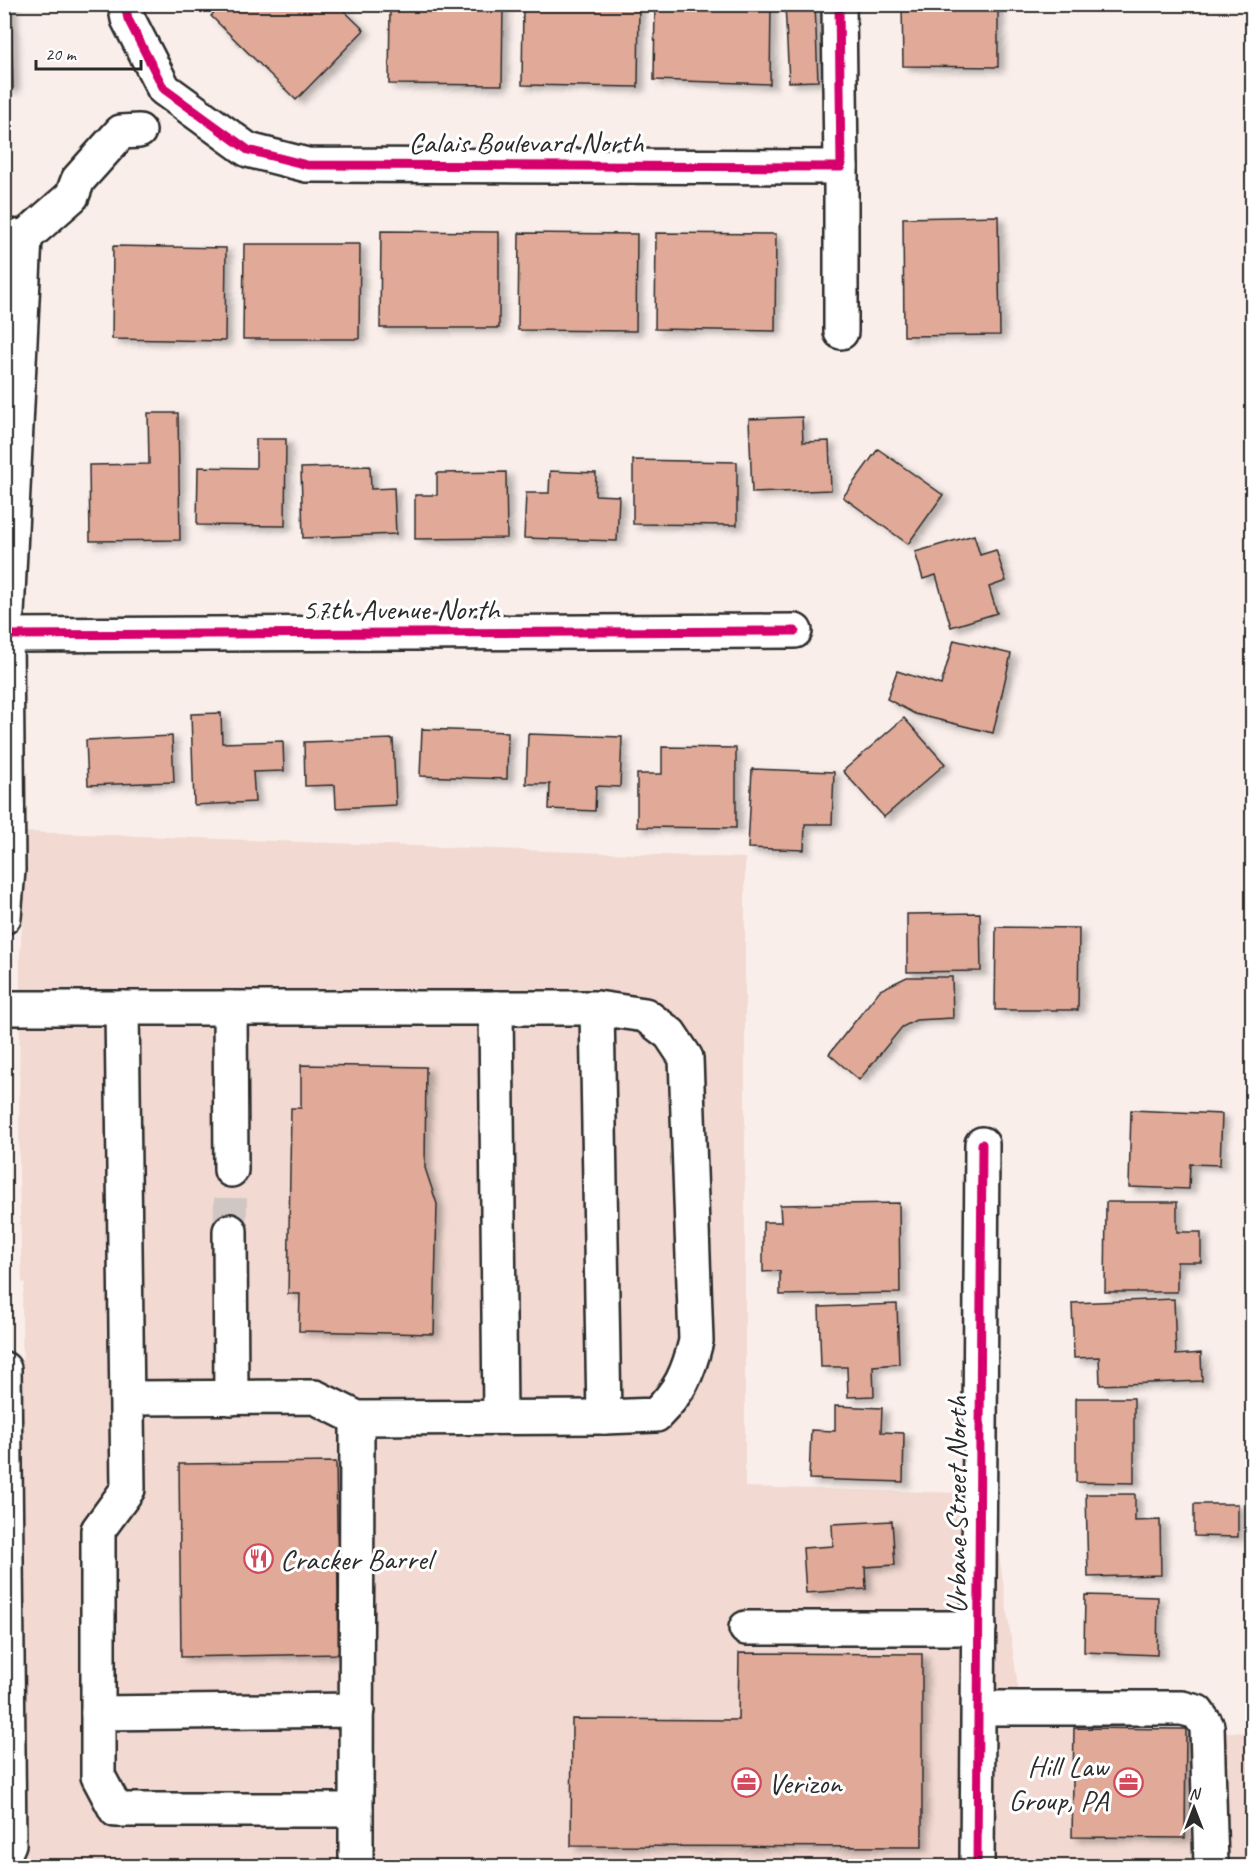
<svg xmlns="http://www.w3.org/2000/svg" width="1257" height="1871" font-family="Caveat,sans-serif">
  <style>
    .built { fill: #f2d9d1 }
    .building { fill: #e0a998; stroke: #2b2b2b; stroke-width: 1.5; filter: url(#shadow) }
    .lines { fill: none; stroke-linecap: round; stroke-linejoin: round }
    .minor-tunnel { stroke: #d0c7c4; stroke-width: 33; stroke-dasharray: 33 16; stroke-linecap: butt }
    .minor-casing { stroke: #2b2b2b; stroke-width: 38 }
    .minor { stroke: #fff; stroke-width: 33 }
    .cycleway-casing { stroke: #fff; stroke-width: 13 }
    .cycleway { stroke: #d6006c; stroke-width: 9 }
    .labels { text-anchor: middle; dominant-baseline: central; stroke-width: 6; stroke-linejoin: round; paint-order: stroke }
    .street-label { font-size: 30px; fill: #2b2b2b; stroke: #fff }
    .poi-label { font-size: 30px; fill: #2b2b2b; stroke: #fff; text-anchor: start }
  </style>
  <defs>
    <filter id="shadow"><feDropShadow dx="6" dy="4" stdDeviation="3" flood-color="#0004"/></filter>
  </defs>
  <rect width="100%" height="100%" fill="#f9eeea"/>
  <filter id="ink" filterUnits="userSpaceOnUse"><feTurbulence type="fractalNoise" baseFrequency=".0167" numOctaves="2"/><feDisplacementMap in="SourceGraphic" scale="12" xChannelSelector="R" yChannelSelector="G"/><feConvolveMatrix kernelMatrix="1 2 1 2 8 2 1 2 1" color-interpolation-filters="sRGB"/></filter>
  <g filter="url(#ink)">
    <!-- built -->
    <g class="built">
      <polygon points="26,832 745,858 745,1487 962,1493 960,1866 19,1866 27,1844 22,1301 25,1283 22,1282 19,1178 20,955 26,871"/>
      <polygon points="998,1547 1023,1722 1252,1733 1252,1866 996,1866"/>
    </g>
    <!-- building -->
    <g class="building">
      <polygon points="4,4 11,4 13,88 4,88"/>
      <polygon points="222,4 337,4 364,30 296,100 211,16"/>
      <polygon points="390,4 503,4 502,85 389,84"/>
      <polygon points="523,4 639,4 638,87 522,85"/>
      <polygon points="655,4 771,4 770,84 654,80"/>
      <polygon points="785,4 815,4 818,81 789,82"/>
      <polygon points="902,4 998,4 998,67 903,66"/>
      <polygon points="998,216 1000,335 904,336 903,218"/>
      <polygon points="381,231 499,232 499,328 380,328"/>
      <polygon points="519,233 637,234 636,331 518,330"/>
      <polygon points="656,233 776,234 775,331 655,329"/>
      <polygon points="244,244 360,244 359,339 243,339"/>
      <polygon points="113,246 226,248 225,341 112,339"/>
      <polygon points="148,413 178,413 180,540 90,541 89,465 149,464"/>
      <polygon points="802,417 803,442 829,441 831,490 752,493 749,419"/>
      <polygon points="256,439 286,439 285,526 197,525 198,467 256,468"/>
      <polygon points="878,449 943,495 908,544 843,497"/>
      <polygon points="633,460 737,462 737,525 633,524"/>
      <polygon points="370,466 371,489 394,488 396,534 303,538 301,468"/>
      <polygon points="550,471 596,473 595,495 619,496 617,541 524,538 526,493 549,493"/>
      <polygon points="506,472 507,538 415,539 415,495 437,495 437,473"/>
      <polygon points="974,535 980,555 996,550 1006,581 989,587 997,613 951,627 936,575 923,579 915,552"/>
      <polygon points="954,640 1011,654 993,733 915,714 887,699 897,671 941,685"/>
      <polygon points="221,713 222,743 283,741 284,771 253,772 255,802 194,805 191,714"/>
      <polygon points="904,718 945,764 884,817 843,771"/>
      <polygon points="422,729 508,732 507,779 420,776"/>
      <polygon points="528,734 622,737 620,787 596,786 595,811 549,809 550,784 526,784"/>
      <polygon points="172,736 174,782 88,785 86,740"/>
      <polygon points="393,739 396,805 336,808 335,785 305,786 304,742"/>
      <polygon points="662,747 736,748 736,828 637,827 637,774 662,774"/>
      <polygon points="752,769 834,772 832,824 805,824 804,850 748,848"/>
      <polygon points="980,913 981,971 907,972 907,914"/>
      <polygon points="996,927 1079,928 1078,1010 995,1010"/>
      <polygon points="907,977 952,977 953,1018 916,1020 902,1027 859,1080 829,1054 880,990"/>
      <polygon points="301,1065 426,1067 425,1168 437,1204 434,1334 299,1331 300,1294 288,1294 291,1108 301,1108"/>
      <polygon points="1131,1110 1222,1114 1220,1165 1190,1164 1189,1189 1129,1187"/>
      <polygon points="1106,1202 1177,1202 1177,1232 1201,1232 1201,1262 1177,1262 1177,1292 1105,1292"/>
      <polygon points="899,1203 900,1293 780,1295 780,1271 763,1272 763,1222 781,1222 780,1205"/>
      <polygon points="1174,1299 1176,1355 1201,1353 1202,1381 1100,1385 1099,1357 1074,1358 1072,1303"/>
      <polygon points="897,1304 899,1364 873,1366 874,1396 848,1397 847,1367 821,1367 819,1307"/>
      <polygon points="1076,1398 1134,1398 1134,1483 1076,1482"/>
      <polygon points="835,1406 882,1408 881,1432 904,1433 903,1482 809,1479 811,1430 835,1431"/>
      <polygon points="336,1462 339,1654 181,1657 179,1464"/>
      <polygon points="1086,1494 1135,1494 1135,1521 1160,1520 1161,1575 1088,1577"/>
      <polygon points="1194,1504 1238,1504 1238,1537 1194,1536"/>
      <polygon points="892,1521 895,1565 865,1567 866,1589 806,1593 803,1548 833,1546 832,1524"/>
      <polygon points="1085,1595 1158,1597 1157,1655 1084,1652"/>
      <polygon points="739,1653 922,1654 922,1847 571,1846 572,1719 738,1720"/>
      <polygon points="1074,1728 1186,1729 1185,1838 1072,1837"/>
    </g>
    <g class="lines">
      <!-- minor-tunnel -->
      <polyline class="minor-tunnel" points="230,1231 231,1170"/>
      <defs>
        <g id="minor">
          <polyline points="125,4 128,19 164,89 248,150 307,165 841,167 839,4"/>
          <polyline points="841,167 841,332"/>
          <polyline points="4,236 25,237 72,196 78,180 121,132 139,131"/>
          <polyline points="6,635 795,631"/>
          <polyline points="4,917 8,870 6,635 25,237"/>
          <path d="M4,1008H597L645,1015L670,1034L686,1058L696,1341C688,1374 680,1391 656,1415L604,1417L597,1008"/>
          <polyline points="122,1008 128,1489 98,1530 98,1776 116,1810 356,1810 356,1866"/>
          <polyline points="230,1008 231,1170"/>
          <polyline points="496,1008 500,1417"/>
          <polyline points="230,1231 231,1398"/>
          <polyline points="4,1369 9,1844 4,1855"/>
          <polyline points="127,1398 315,1397 357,1418 604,1417"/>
          <polyline points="746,1628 979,1628"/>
          <polyline points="979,1708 1182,1708 1197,1712 1207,1726 1211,1866"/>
          <polyline points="98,1713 357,1710"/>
          <polyline points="356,1810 357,1418"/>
          <polyline points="977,1866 982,1144"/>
        </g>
      </defs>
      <!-- minor casing -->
      <use href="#minor" class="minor-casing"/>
      <!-- minor -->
      <use href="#minor" class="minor"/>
      <defs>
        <g id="cycleway">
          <polyline points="125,4 128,19 164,89 248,150 307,165 841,167 839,4"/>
          <polyline points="6,635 795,631"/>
          <polyline points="977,1866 982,1144"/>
        </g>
      </defs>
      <!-- cycleway casing -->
      <use href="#cycleway" class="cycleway-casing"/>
      <!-- cycleway -->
      <use href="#cycleway" class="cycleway"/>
    </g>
  </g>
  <!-- icons -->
  <defs>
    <symbol id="restaurant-ring" viewBox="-11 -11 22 22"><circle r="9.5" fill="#fff" stroke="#d1495b" stroke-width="1.5"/><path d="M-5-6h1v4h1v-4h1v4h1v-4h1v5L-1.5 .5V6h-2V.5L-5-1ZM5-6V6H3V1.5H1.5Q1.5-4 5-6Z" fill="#d1495b"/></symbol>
    <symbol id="office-ring" viewBox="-11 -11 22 22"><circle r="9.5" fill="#fff" stroke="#d1495b" stroke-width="1.5"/><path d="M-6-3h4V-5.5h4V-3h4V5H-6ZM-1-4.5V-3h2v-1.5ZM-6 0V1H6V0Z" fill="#d1495b"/></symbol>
  </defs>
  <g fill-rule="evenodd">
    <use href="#restaurant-ring" x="242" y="1542" width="33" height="33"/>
    <use href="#office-ring" x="730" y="1766" width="33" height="33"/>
    <use href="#office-ring" x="1112" y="1766" width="33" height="33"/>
  </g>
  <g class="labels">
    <!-- street labels -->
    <g class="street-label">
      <text x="526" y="142">Calais Boulevard North</text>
      <text x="401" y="609">57th Avenue North</text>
      <text transform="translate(956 1505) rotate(-90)">Urbane Street North</text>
    </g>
    <!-- poi labels -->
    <g class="poi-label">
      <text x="280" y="1559">Cracker Barrel</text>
      <text x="1108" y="1766" text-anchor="end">Hill Law<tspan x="1108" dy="34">Group, PA</tspan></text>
      <text x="768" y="1783">Verizon</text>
    </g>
  </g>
  <!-- margin -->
  <rect width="1257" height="1871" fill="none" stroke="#fff" stroke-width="24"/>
  <rect x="12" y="12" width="1233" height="1847" fill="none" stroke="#2b2b2b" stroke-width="2" filter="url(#ink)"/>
  <!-- north arrow -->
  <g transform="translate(1194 1808)" stroke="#ffffff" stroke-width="4.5" paint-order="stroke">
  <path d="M0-4.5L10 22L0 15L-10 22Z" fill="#2b2b2b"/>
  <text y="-9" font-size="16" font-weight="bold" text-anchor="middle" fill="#2b2b2b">N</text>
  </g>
  <!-- scale -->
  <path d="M36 60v9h105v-9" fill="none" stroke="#2b2b2b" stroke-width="3"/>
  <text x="45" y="60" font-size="18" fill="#2b2b2b" stroke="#ffffff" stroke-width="4.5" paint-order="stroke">20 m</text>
</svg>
